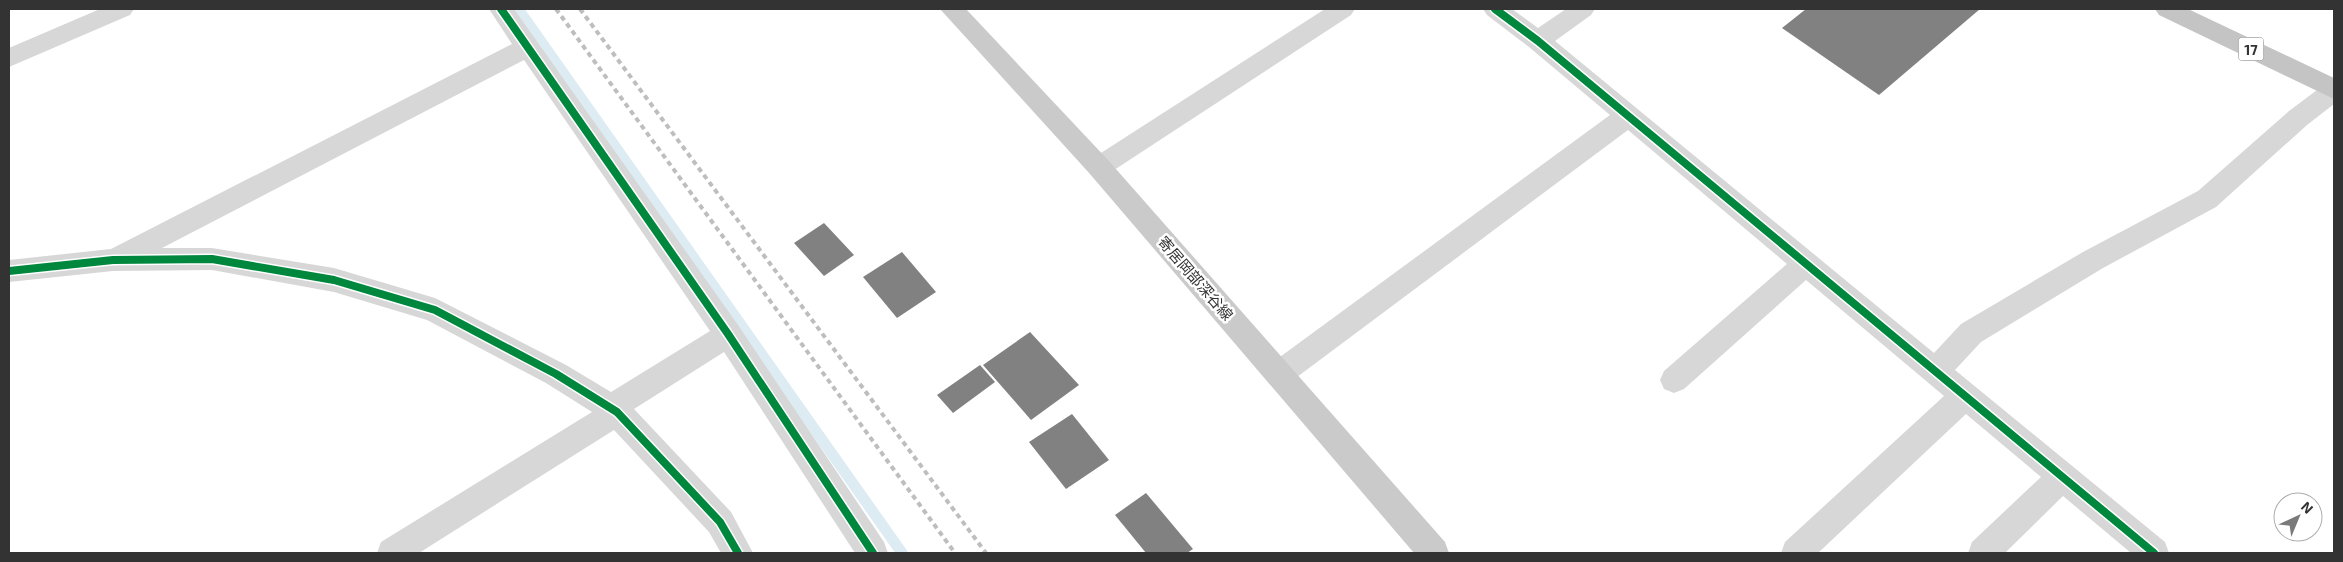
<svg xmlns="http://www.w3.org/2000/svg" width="2343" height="562" font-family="'Exo 2','Noto Sans JP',sans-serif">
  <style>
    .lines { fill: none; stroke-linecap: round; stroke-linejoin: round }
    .stream { stroke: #ddebf3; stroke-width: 11 }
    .building { fill: #818181 }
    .minor { fill: #d7d7d7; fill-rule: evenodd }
    .major { fill: #cacaca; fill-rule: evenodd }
    .highway { fill: #c4c4c4; fill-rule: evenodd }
    .rail { stroke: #bebebe; stroke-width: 4; stroke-dasharray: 5 4; stroke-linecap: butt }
    .cycleway-casing { stroke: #fff; stroke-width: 11 }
    .cycleway { stroke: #00873e; stroke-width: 8 }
    .labels { text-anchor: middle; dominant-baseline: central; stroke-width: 5; stroke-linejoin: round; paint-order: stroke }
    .shield { fill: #fff; stroke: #707070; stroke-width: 1 }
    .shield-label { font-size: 14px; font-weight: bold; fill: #333 }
    .street-label { font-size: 15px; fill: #333; stroke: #fff }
  </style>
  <rect width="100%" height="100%" fill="#fff"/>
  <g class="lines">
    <!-- stream -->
    <polyline class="stream" points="518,9 902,553"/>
  </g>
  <!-- building -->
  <g class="building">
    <polygon points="1806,9 1980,9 1879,95 1782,28"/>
    <polygon points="824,223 854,255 824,276 794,243"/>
    <polygon points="902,252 936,292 897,318 863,277"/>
    <polygon points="1030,332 1079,385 1031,420 983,365"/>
    <polygon points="980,365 995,382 953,413 937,395"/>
    <polygon points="1072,414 1109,460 1066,489 1029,442"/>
    <polygon points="1146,493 1193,549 1187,553 1146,553 1115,515"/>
  </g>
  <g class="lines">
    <!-- minor -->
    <g class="minor">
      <polygon points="100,9 134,9 130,15 9,67 9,48"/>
      <path d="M489,9H514L738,325L884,542L888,553H855L724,352L634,409L731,512L753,553H721L709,532L614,430L419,553H377L381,542L592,412L546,383L427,320L334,292L212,270L113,271L9,282V260L111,249L512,44ZM524,60L710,331L611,392L566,365L435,298L334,268L212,248H162Z"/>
      <polygon points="1325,9 1355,9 1351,15 1108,174 1099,177 1090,174 1086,167 1090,160"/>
      <polygon points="1483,9 1512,9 1538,28 1566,9 1595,9 1591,15 1555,41 1934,353 1961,324 2083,252 2198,191 2289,111 2325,84 2334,81 2334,104 2307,125 2216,207 2103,268 1981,342 1955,370 2165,542 2169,553 2131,553 2063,496 2005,553 1968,553 1972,542 2041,477 1966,414 1818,553 1781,553 1785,542 1944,396 1806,280 1684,389 1674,393 1664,389 1660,380 1664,371 1787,264 1628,130 1289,383 1279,387 1269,383 1265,374 1269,365 1610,115 1529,47 1487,15"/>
    </g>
    <!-- major -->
    <polygon class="major" points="940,9 966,9 1108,160 1445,542 1449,553 1414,553 1090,174"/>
    <!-- highway -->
    <polygon class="highway" points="2155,9 2188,9 2334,78 2334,99 2159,15"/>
    <!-- rail -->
    <g class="rail">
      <polyline points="556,9 955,553"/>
      <polyline points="580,9 986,553"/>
    </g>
    <defs>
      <g id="cycleway">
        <polyline points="501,9 728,334 873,553"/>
        <polyline points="1495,9 1538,41 2154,553"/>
        <polyline points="9,271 113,260 212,259 334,280 435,310 556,374 617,412 720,522 738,553"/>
      </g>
    </defs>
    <!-- cycleway casing -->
    <use href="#cycleway" class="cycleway-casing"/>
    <!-- cycleway -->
    <use href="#cycleway" class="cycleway"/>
  </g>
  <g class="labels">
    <!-- shield labels -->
    <rect class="shield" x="2238.5" y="37.5" width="25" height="23" rx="4"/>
    <g class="shield-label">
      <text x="2251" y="49">17</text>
    </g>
    <!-- street labels -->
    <g class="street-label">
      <text transform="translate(1196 278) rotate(49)">寄居岡部深谷線</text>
    </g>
  </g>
  <!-- border -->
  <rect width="2343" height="562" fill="none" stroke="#333333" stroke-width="20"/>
  <!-- north arrow -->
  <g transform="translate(2298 517) rotate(44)"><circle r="24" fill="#ffffff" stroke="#adadad"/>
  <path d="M0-4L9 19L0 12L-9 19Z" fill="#7a7a7a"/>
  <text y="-8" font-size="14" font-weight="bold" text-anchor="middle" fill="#333333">N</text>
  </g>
</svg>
